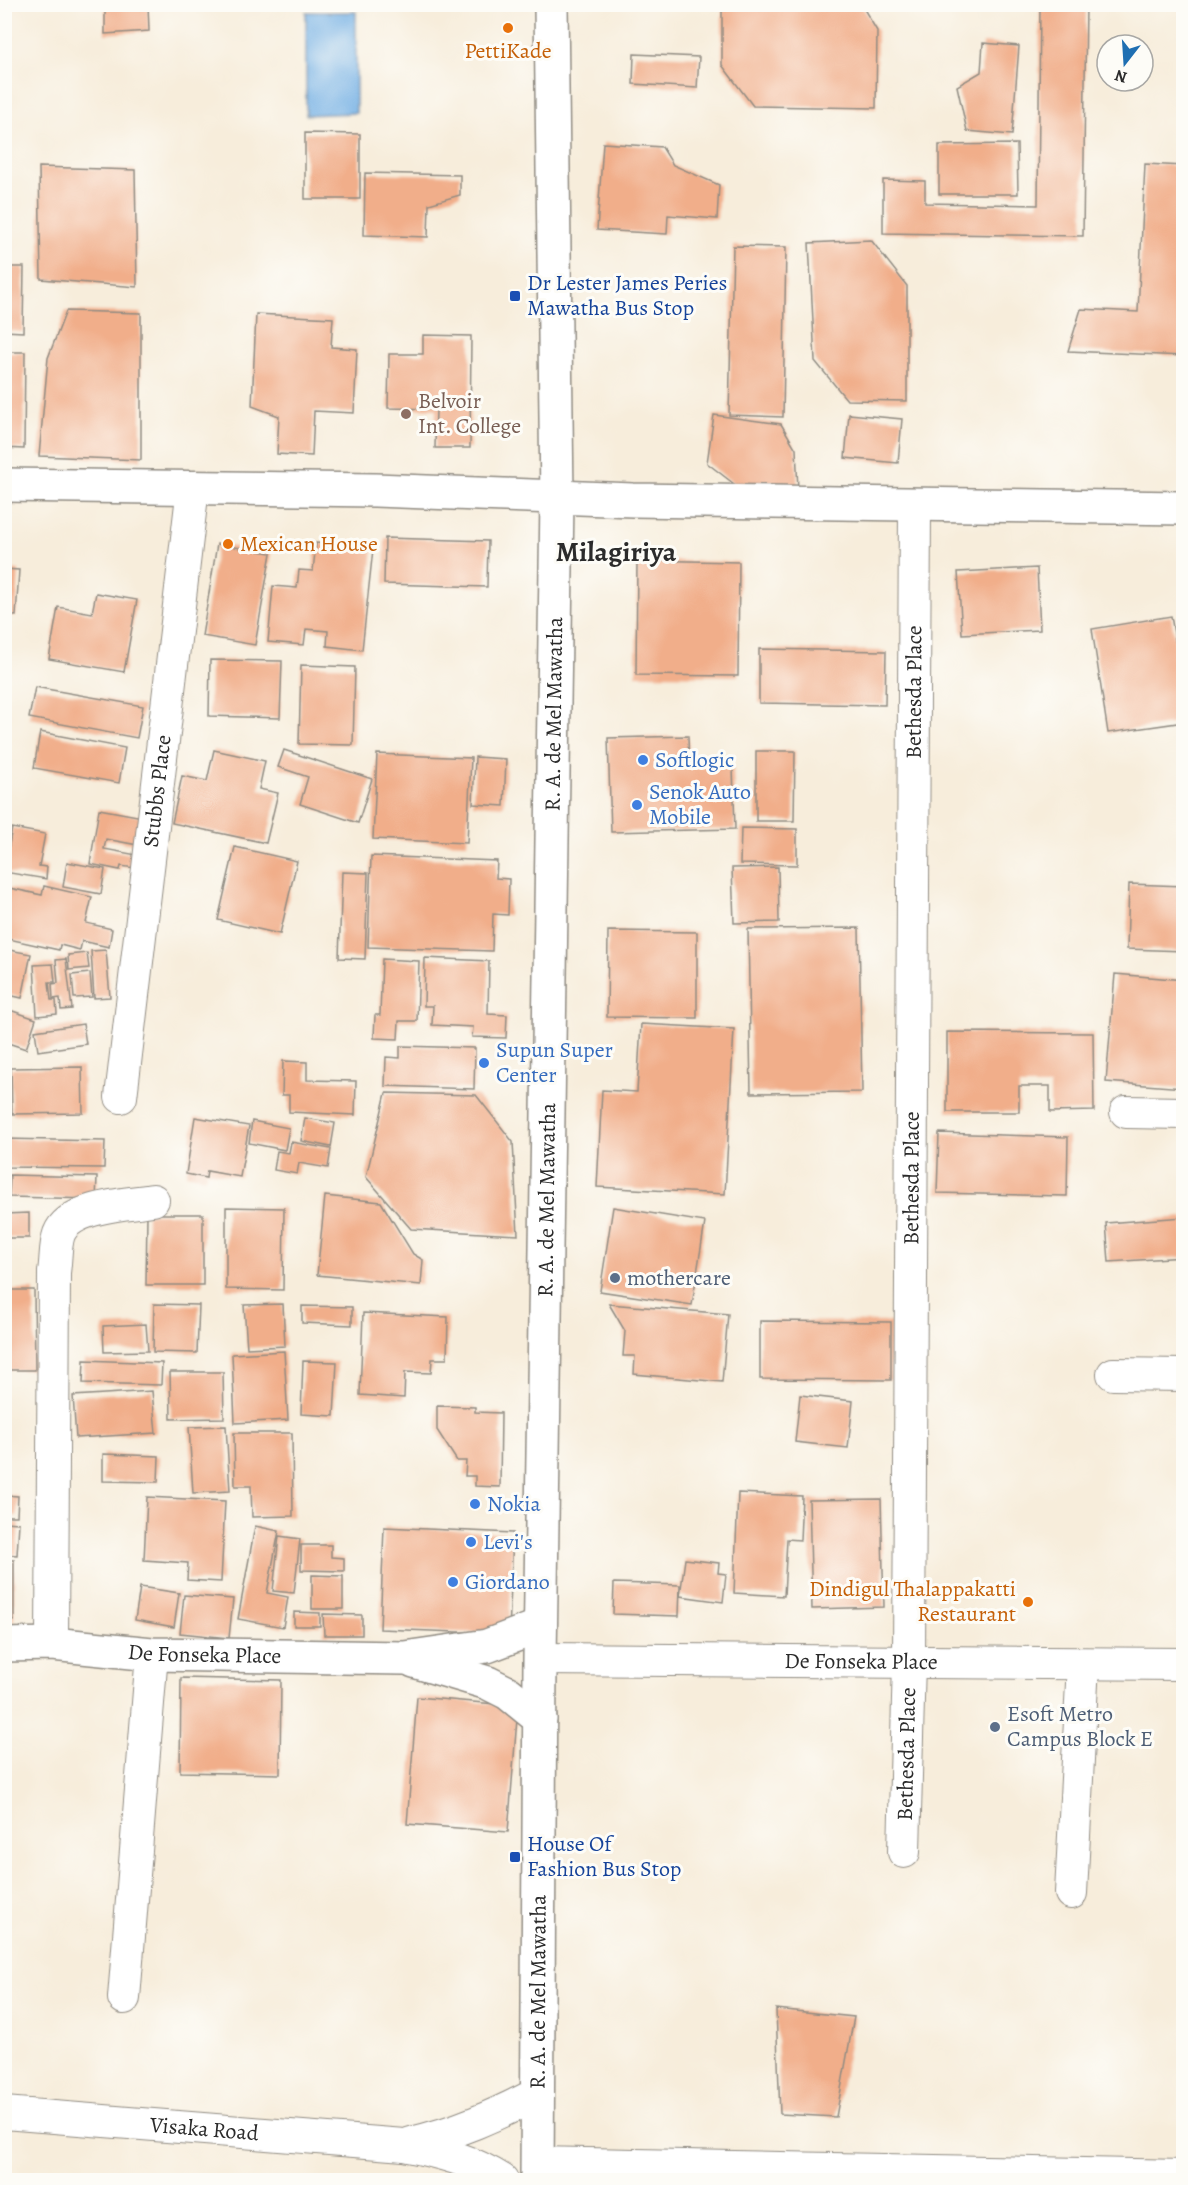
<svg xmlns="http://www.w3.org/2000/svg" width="1188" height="2185" font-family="Alegreya,serif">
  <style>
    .water { fill: #72afe4; stroke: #4e6d88; stroke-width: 1.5 }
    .building { fill: #f1ae8a }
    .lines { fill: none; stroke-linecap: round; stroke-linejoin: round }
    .minor-casing { stroke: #918c83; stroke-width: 34 }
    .tertiary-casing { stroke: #918c83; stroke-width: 36 }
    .secondary-casing { stroke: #918c83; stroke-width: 36 }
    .trunk-casing { stroke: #918c83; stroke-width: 36 }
    .minor { stroke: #fff; stroke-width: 32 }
    .tertiary { stroke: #fff; stroke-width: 33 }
    .secondary { stroke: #fff; stroke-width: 33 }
    .trunk { stroke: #fff; stroke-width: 33 }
    .food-dot { fill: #e8710a; stroke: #fdfcf7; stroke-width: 2 }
    .transit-dot { fill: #1a4fb4; stroke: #fdfcf7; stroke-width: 2 }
    .education-dot { fill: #8d6e63; stroke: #fdfcf7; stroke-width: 2 }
    .shop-dot { fill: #3f7fe0; stroke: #fdfcf7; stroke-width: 2 }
    .service-dot { fill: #5c6f8a; stroke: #fdfcf7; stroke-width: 2 }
    .labels { text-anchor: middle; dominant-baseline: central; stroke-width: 6; stroke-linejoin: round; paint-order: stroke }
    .food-label { font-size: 22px; fill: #c56008; stroke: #fdfcf7 }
    .transit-label { font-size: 22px; fill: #164399; stroke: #fdfcf7; text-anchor: start }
    .education-label { font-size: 22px; fill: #785e54; stroke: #fdfcf7; text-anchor: start }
    .street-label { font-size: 22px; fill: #2b2b2b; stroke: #fdfcf7 }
    .shop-label { font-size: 22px; fill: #366cbe; stroke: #fdfcf7; text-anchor: start }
    .service-label { font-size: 22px; fill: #4e5e75; stroke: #fdfcf7; text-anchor: start }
    .district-label { font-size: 28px; font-weight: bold; fill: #2b2b2b; stroke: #fdfcf7 }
  </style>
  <rect width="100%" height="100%" fill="#fdfcf7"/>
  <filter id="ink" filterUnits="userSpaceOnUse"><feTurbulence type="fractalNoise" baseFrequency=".0167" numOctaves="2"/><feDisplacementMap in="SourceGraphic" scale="12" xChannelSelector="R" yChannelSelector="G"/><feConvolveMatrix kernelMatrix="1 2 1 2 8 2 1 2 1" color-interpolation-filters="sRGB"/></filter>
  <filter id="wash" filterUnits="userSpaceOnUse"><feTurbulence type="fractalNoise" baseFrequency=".008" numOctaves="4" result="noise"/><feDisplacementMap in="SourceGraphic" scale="24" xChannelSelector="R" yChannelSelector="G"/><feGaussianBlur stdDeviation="1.35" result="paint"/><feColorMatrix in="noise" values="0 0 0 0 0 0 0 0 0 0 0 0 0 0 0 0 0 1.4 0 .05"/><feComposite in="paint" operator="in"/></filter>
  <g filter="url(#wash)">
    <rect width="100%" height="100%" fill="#f7eddb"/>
    <!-- water -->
    <polygon class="water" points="306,12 356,12 356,113 306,115"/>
    <g id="blocks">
      <!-- building -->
      <g class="building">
        <polygon points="105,4 148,4 149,31 105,34"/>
        <polygon points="722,4 861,4 877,31 876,108 753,106 722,65"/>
        <polygon points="1040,4 1086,4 1083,236 883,233 883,180 925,181 925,203 1038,205"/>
        <polygon points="983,43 1019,46 1012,135 967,131 957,86 981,72"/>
        <polygon points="634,54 699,57 697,88 633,84"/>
        <polygon points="305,133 360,134 360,199 305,199"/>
        <polygon points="603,143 662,147 673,165 719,185 717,219 668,215 667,234 597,230"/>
        <polygon points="1017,144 1018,194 939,194 939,145"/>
        <polygon points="1145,164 1184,166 1184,356 1068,351 1081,309 1138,312"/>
        <polygon points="39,167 135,170 137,287 41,279"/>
        <polygon points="365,173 460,175 460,195 429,204 428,237 364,235"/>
        <polygon points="871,240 907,286 907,401 847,400 815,361 809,243"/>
        <polygon points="733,246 786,247 783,417 729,415"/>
        <polygon points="4,267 24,267 23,332 4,331"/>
        <polygon points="66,311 141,313 141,460 39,456 48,358"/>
        <polygon points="256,314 333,318 331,347 357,349 354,413 314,411 312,456 277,454 279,416 252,406"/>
        <polygon points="423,335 471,336 470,448 435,448 436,409 388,408 389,354 423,354"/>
        <polygon points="4,352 25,352 24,449 4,448"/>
        <polygon points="849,414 902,419 898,463 845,458"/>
        <polygon points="714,415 781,424 796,449 798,489 742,490 707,463"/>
        <polygon points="385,538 488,541 487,587 384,584"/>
        <polygon points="316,543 373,549 362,650 327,646 328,631 306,629 304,645 268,642 273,586 297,588 299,570 313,571"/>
        <polygon points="217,544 271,553 255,645 202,636"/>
        <polygon points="637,560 739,562 738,676 636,675"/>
        <polygon points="1037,568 1040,630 962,634 958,572"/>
        <polygon points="4,569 19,570 16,616 4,615"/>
        <polygon points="96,593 137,600 124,672 49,659 58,607 92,613"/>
        <polygon points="1171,616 1184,691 1184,722 1108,733 1092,629"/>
        <polygon points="759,649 886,651 885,705 759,703"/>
        <polygon points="210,660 282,661 280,718 209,716"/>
        <polygon points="301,665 355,667 353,745 299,744"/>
        <polygon points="35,687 143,706 137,738 29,718"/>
        <polygon points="40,732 125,748 119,783 34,768"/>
        <polygon points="688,736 689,767 733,767 735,829 611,832 608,738"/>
        <polygon points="214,750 265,761 259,789 278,793 266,843 172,823 182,776 207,781"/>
        <polygon points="284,750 372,779 358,823 300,804 308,777 278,767"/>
        <polygon points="756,751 795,751 794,821 756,821"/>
        <polygon points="377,754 471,758 467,843 373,839"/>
        <polygon points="475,757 506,759 504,806 473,804"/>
        <polygon points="99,809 143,817 138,845 106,839 104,849 137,855 135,868 121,866 120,870 90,864"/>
        <polygon points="12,828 45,834 39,866 47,867 46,879 4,872"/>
        <polygon points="741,828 797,829 797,865 740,864"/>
        <polygon points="235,847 297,861 280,934 218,920"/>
        <polygon points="371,856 497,861 496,878 509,879 508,915 493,914 492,951 368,947"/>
        <polygon points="67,862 105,869 101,894 63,887"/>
        <polygon points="778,867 779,922 734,923 732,868"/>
        <polygon points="342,872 368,873 365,959 339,958"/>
        <polygon points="1129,884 1184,886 1184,951 1127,949"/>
        <polygon points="44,886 92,897 86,923 112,929 109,947 82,941 80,950 60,945 59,950 4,938 4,910 9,888 42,895"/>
        <polygon points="859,928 862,1092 751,1093 748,929"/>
        <polygon points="608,931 697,932 697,1018 607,1017"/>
        <polygon points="4,949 31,954 22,998 4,994"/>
        <polygon points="106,950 110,997 94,998 91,951"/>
        <polygon points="87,953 89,968 69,970 68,955"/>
        <polygon points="425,958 489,961 488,1014 507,1015 506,1038 472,1037 473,1027 432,1025 433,1006 424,1006"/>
        <polygon points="66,959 72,1009 61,1010 60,998 53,999 52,984 58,983 56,960"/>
        <polygon points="382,959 419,961 417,1021 399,1021 398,1039 374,1038 375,1015 380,1015"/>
        <polygon points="53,964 55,982 49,982 51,1000 56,1000 57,1014 37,1016 34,965"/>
        <polygon points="90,973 92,997 74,998 72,975"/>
        <polygon points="1115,974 1184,980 1184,1088 1106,1082"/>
        <polygon points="4,1008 36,1019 26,1049 5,1042 10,1029 4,1027"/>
        <polygon points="83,1024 86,1044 38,1051 35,1031"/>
        <polygon points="641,1024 734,1029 725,1194 597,1187 602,1090 637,1092"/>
        <polygon points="947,1032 1093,1033 1094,1111 1050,1112 1050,1086 1019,1086 1019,1112 947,1112"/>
        <polygon points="400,1046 475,1048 474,1089 385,1086 386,1057 400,1058"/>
        <polygon points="283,1061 307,1062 307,1080 356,1081 355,1115 289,1112 289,1095 282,1095"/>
        <polygon points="82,1067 83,1113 12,1114 11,1068"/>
        <polygon points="386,1093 476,1095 513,1142 518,1235 411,1229 366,1177"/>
        <polygon points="195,1117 249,1126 240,1177 207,1171 206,1178 186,1174"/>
        <polygon points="305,1118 335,1123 331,1147 301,1141"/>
        <polygon points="252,1121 289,1128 285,1150 249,1143"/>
        <polygon points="939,1133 1068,1137 1067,1196 937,1193"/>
        <polygon points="4,1139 105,1141 104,1168 4,1167"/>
        <polygon points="291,1142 331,1149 328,1168 299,1163 297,1174 274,1170 277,1151 289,1153"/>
        <polygon points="10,1175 97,1177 96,1199 9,1197"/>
        <polygon points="325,1196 381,1202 413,1254 423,1260 421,1285 317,1275"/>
        <polygon points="226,1207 284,1208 283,1290 226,1289"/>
        <polygon points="613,1207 705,1222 692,1305 600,1291"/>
        <polygon points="29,1213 29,1238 4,1238 4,1214"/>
        <polygon points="147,1214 203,1214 203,1285 146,1285"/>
        <polygon points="1184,1217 1184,1257 1109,1262 1106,1223"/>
        <polygon points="4,1290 34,1290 35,1370 4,1370"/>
        <polygon points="154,1304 199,1305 197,1353 153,1352"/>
        <polygon points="283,1304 285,1346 247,1348 244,1305"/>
        <polygon points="609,1304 728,1314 722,1382 634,1374 635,1356 623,1356 625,1331"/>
        <polygon points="302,1306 352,1307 352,1325 302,1323"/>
        <polygon points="363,1313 448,1317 447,1359 432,1359 431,1373 405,1372 404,1398 360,1395"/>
        <polygon points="760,1321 891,1322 891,1380 760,1379"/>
        <polygon points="146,1324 148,1351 104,1352 103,1326"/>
        <polygon points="284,1351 288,1420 235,1423 232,1354"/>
        <polygon points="84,1360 162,1363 161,1385 83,1383"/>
        <polygon points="303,1361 337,1362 334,1416 301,1414"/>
        <polygon points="170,1372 223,1372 224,1418 171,1419"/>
        <polygon points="152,1391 156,1433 76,1438 73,1396"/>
        <polygon points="800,1395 853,1401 848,1448 795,1442"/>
        <polygon points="437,1406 475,1407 475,1412 501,1413 500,1487 475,1486 475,1476 465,1476 466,1461 457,1461 437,1430"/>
        <polygon points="226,1426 230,1491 193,1493 189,1427"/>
        <polygon points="234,1433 292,1433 293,1516 252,1517 251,1486 235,1486"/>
        <polygon points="103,1454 159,1456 158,1482 103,1481"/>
        <polygon points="738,1493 802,1496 800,1540 787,1539 784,1596 734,1593"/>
        <polygon points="4,1495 18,1496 17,1516 4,1516"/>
        <polygon points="147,1497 225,1501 221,1582 187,1580 188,1563 144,1560"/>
        <polygon points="881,1499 884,1607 812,1609 809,1500"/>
        <polygon points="4,1522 19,1523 17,1555 4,1554"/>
        <polygon points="255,1526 279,1531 267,1593 288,1597 283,1627 238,1619"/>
        <polygon points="384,1527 513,1533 509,1634 380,1629"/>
        <polygon points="279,1536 300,1539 294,1593 273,1591"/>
        <polygon points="301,1545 331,1545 331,1557 344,1558 344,1571 301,1570"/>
        <polygon points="685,1559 719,1563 718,1573 726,1574 723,1602 680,1596"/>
        <polygon points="4,1560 14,1560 14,1621 4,1620"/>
        <polygon points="312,1575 343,1576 343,1609 312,1609"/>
        <polygon points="614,1583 680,1585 679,1616 613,1614"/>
        <polygon points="140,1587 179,1593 174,1627 135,1620"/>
        <polygon points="184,1595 233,1599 229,1638 180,1633"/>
        <polygon points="294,1612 320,1613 320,1626 294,1626"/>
        <polygon points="323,1614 362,1615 362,1635 324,1635"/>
        <polygon points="181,1678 281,1680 280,1774 180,1772"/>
        <polygon points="417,1697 518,1706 508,1832 407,1824"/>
        <polygon points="776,2009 854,2017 836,2117 780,2114"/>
      </g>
    </g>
  </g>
  <g filter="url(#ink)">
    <use href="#blocks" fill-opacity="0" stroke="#918c83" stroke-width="1.5"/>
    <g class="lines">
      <defs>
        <g id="minor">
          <path id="s1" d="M121,1097L193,487"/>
          <polyline points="1126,1112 1184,1113"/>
          <polyline points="1113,1374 1184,1375"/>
          <path d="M52,1644L54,1272C56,1261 55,1245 59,1234C70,1206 127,1204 153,1200"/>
          <path id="s2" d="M540,1659L1184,1664"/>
          <path id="s3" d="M904,1852L909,1661L915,505"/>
          <polyline points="1071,1893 1083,1664"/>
          <polyline points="124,1998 152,1654"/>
          <path id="s4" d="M4,2113L404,2145C439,2152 471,2160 502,2180"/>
          <path d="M411,2143C456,2133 496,2115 537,2094"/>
          <polyline points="537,2163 1184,2176"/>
        </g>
        <g id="tertiary">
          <path id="s5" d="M4,1645L52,1644L152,1654L404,1658L487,1646L540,1626"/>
          <polyline points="414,1661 488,1683 508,1693 540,1719"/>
        </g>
        <polyline id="secondary" points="4,485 375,490 633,500 1184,508"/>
        <g id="trunk">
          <path id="s6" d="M537,2180L540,1659L557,499L551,4"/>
        </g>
      </defs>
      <!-- minor casing -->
      <use href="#minor" class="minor-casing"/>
      <!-- tertiary casing -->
      <use href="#tertiary" class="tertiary-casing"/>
      <!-- secondary casing -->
      <use href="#secondary" class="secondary-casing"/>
      <!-- trunk casing -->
      <use href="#trunk" class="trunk-casing"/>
      <!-- minor -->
      <use href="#minor" class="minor"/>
      <!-- tertiary -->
      <use href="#tertiary" class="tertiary"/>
      <!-- secondary -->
      <use href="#secondary" class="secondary"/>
      <!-- trunk -->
      <use href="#trunk" class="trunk"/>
    </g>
  </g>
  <!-- markers -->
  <g class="food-dot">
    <circle cx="508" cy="28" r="6"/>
    <circle cx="228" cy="544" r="6"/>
    <circle cx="1028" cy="1602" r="6"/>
  </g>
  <g class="transit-dot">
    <rect x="509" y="290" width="12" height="12" rx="3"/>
    <rect x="509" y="1851" width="12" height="12" rx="3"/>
  </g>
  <circle class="education-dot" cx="406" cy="414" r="6"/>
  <g class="shop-dot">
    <circle cx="643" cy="760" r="6"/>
    <circle cx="637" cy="805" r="6"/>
    <circle cx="484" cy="1063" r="6"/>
    <circle cx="475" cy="1504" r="6"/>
    <circle cx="471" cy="1542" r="6"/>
    <circle cx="453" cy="1582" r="6"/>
  </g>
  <g class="service-dot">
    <circle cx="615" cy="1278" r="6"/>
    <circle cx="995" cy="1727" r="6"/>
  </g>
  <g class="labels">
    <!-- food labels -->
    <g class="food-label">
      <text x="508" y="51">PettiKade</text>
      <text x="240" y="544" text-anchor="start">Mexican House</text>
      <text x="1016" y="1589" text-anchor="end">Dindigul Thalappakatti<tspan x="1016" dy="25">Restaurant</tspan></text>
    </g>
    <!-- transit labels -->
    <g class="transit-label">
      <text x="527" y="283">Dr Lester James Peries<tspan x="527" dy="25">Mawatha Bus Stop</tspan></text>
      <text x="527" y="1844">House Of<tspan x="527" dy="25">Fashion Bus Stop</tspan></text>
    </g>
    <!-- education labels -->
    <g class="education-label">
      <text x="418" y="401">Belvoir<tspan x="418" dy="25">Int. College</tspan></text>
    </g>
    <!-- street labels -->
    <g class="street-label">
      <text stroke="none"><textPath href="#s3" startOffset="1160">Bethesda Place</textPath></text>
      <text stroke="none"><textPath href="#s6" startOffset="1466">R. A. de Mel Mawatha</textPath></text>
      <text stroke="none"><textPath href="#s1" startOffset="308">Stubbs Place</textPath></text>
      <text stroke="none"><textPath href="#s3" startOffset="674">Bethesda Place</textPath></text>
      <text stroke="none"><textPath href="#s6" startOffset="980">R. A. de Mel Mawatha</textPath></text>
      <text stroke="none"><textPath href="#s5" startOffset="201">De Fonseka Place</textPath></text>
      <text stroke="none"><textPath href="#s2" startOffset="321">De Fonseka Place</textPath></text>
      <text stroke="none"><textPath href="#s3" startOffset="98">Bethesda Place</textPath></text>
      <text stroke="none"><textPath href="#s6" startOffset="188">R. A. de Mel Mawatha</textPath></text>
      <text stroke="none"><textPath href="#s4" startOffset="201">Visaka Road</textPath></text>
    </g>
    <!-- shop labels -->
    <g class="shop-label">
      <text x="655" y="760">Softlogic</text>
      <text x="649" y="792">Senok Auto<tspan x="649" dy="25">Mobile</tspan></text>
      <text x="496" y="1050">Supun Super<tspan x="496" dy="25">Center</tspan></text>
      <text x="487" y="1504">Nokia</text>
      <text x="483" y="1542">Levi's</text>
      <text x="465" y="1582">Giordano</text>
    </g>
    <!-- service labels -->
    <g class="service-label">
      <text x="627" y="1278">mothercare</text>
      <text x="1007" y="1714">Esoft Metro<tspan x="1007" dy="25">Campus Block E</tspan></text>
    </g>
    <!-- district labels -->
    <g class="district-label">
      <text x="616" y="552">Milagiriya</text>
    </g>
  </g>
  <!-- margin -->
  <rect width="1188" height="2185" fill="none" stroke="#fdfcf7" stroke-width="24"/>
  <!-- north arrow -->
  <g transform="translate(1125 63) rotate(197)"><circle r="28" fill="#fdfcf7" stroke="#a9a8a5" stroke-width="1.5"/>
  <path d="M0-4.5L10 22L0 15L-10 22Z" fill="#1f6fb2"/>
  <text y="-9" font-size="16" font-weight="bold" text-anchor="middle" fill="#2b2b2b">N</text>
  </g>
</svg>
